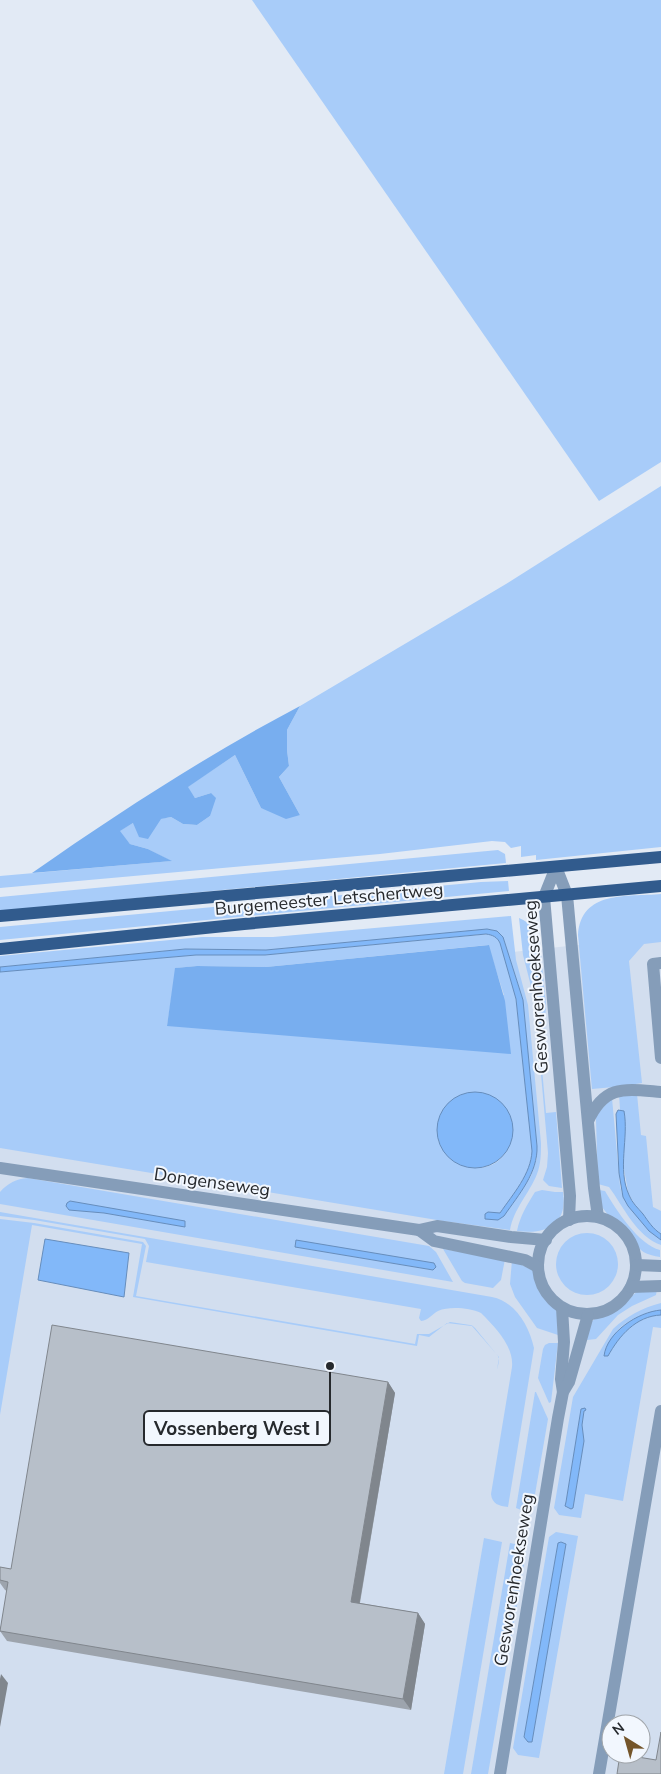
<svg xmlns="http://www.w3.org/2000/svg" width="661" height="1774" font-family="'Nunito Sans',sans-serif">
  <style>
    .built { fill: #d2deef; fill-rule: evenodd }
    .green { fill: #a8ccf9; fill-rule: evenodd }
    .forest { fill: #78aeef }
    .water { fill: #82b8f9; stroke: #668dbc }
    .lines { fill: none; stroke-linecap: round; stroke-linejoin: round }
    .minor { stroke: #859db9; stroke-width: 12 }
    .major { stroke: #315b8d; stroke-width: 12 }
    .wall { fill: #9da4ad }
    .shaded-wall { fill: #80868d }
    .building { fill: #b7bfc9; stroke: #80868d }
    .labels { text-anchor: middle; dominant-baseline: central; stroke-width: 4; stroke-linejoin: round; paint-order: stroke }
    .street-label { font-size: 18px; fill: #26292d; stroke: #f2f7fe }
    .leader { fill: none; stroke: #26292d; stroke-width: 2 }
    .callout-dot { fill: #26292d; stroke: #f2f7fe; stroke-width: 2 }
    .callout { fill: #f2f7fe; stroke: #26292d; stroke-width: 2 }
    .callout-label { font-size: 19px; text-anchor: middle; font-weight: bold; fill: #26292d }
  </style>
  <rect width="100%" height="100%" fill="#e2eaf5"/>
  <!-- built -->
  <path class="built" d="M661,936V1774H0V1007ZM611,1724H641V1754H611Z"/>
  <!-- green -->
  <g class="green">
    <polygon points="252,0 661,0 661,462 599,501"/>
    <polygon points="661,486 661,847 536,860 536,855 521,857 521,846 511,848 505,842 492,841 380,854 0,888 0,876 171,861 148,849 130,844 119,831 133,823 171,817 183,824 197,825 210,816 211,793 195,798 187,787 235,755 261,808 300,815 279,777 289,766 287,750 287,730 300,706 506,584"/>
    <polygon points="498,850 505,854 506,863 0,911 0,897"/>
    <polygon points="508,881 509,891 0,940 0,927 481,882"/>
    <path d="M661,894V942L644,944L629,961L642,1083L636,1084V1085L592,1089L578,935C581,890 627,897 661,894Z"/>
    <path d="M511,916L516,960L528,1005L541,1143C541,1153 541,1164 537,1174C529,1194 514,1208 510,1230L443,1221L0,1148V972L196,955H265L489,934L497,938L500,943L515,992L532,1145C533,1172 514,1192 500,1213L488,1212L502,1217L531,1176L537,1158V1146L521,993L504,940L499,933L490,929L266,950L185,949L0,967V956L202,937H273ZM488,945L504,995L167,1026L176,968L197,966L266,967ZM469,1093C534,1091 520,1182 465,1166C452,1161 443,1153 438,1140Z"/>
    <path d="M519,918C531,923 538,932 540,946L546,1005L543,1047H540L546,1113L556,1112L562,1188L549,1186L543,1180L547,1167L548,1153L537,1029H542V1025H537L533,994L523,955Z"/>
    <polygon points="619,1094 637,1094 641,1135 646,1136 653,1207 661,1211 661,1234 653,1228 633,1202 628,1192 624,1169"/>
    <path d="M612,1098L620,1186L623,1197L628,1206L649,1231L661,1240V1245C637,1237 623,1206 609,1187L598,1184L596,1120V1115Z"/>
    <path d="M28,1178L429,1246L436,1252L453,1282L0,1204V1192C8,1183 16,1179 28,1178ZM70,1201L185,1227L104,1213L69,1210ZM296,1241L434,1263L435,1264L434,1269L432,1270L295,1247Z"/>
    <path d="M542,1190L555,1192H563C568,1225 546,1235 517,1231C520,1216 527,1205 535,1192Z"/>
    <path d="M599,1190L605,1191C616,1210 639,1245 660,1250V1257C635,1253 639,1245 625,1229C619,1222 610,1218 605,1211L602,1207Z"/>
    <path d="M0,1212L492,1297C516,1302 529,1326 534,1348L508,1507C499,1506 492,1504 491,1494L512,1367C514,1346 495,1327 481,1313C469,1308 450,1306 438,1311C432,1314 429,1320 421,1321L419,1318L421,1309L146,1262L149,1246L145,1239L34,1220L0,1216Z"/>
    <path d="M0,1219L34,1223L143,1242L146,1246L136,1296L415,1344L417,1334H429L450,1322L470,1325C472,1325 473,1326 475,1328L498,1356C500,1360 498,1365 497,1370L499,1357L472,1326L447,1323L429,1337L419,1335L417,1346L133,1297L142,1244L32,1225L0,1415Z"/>
    <circle cx="587" cy="1264" r="31"/>
    <polygon points="443,1249 505,1259 501,1280 493,1288 465,1283 462,1281"/>
    <polygon points="512,1260 532,1270 534,1273 542,1290 557,1312 558,1335 537,1328 515,1297 510,1284"/>
    <polygon points="657,1289 656,1295 654,1296 632,1306 618,1315 596,1339 587,1340 590,1323 597,1317 617,1307 638,1291"/>
    <path d="M661,1303V1310C648,1311 620,1322 615,1335C614,1338 614,1343 613,1347C623,1331 641,1316 661,1315V1328L653,1327L623,1501L585,1494L581,1518L559,1515L554,1508L573,1397L613,1329C627,1316 642,1308 661,1303ZM581,1409L584,1411L582,1425L584,1441L573,1508L571,1509L566,1507V1502Z"/>
    <polygon points="549,1343 558,1343 551,1402 549,1403 538,1378 543,1349 545,1345"/>
    <polygon points="535,1392 536,1392 548,1419 534,1500 521,1510 516,1508"/>
    <path d="M556,1532L578,1536L539,1758L518,1755L513,1748L549,1537ZM558,1543L566,1544L532,1742L524,1737Z"/>
    <polygon points="484,1538 502,1542 463,1774 444,1774"/>
    <polygon points="510,1543 515,1544 525,1558 488,1774 471,1774"/>
  </g>
  <!-- forest -->
  <g class="forest">
    <path d="M300,706L287,730V750L289,766L279,777L300,815L286,819L261,808L235,755L188,787L195,798L211,793L216,798L210,816L197,825L183,824L171,817L161,819L148,839L139,837L133,823L120,831L130,844L148,849L172,861L32,873C118,813 207,755 300,706Z"/>
    <polygon points="489,945 505,1001 511,1054 167,1026 175,968 197,966 266,967"/>
  </g>
  <!-- water -->
  <g class="water">
    <path d="M487,929L497,931L503,937L523,1000L537,1146C538,1173 519,1194 504,1216L498,1220L485,1219V1214L488,1212L500,1213C513,1194 531,1174 532,1151L516,999L500,943C497,937 493,935 486,934L265,955H196L0,972V967L185,949L266,950Z"/>
    <circle cx="475" cy="1130" r="38"/>
    <path d="M618,1110L624,1111C629,1138 617,1169 629,1195C632,1203 638,1208 643,1214C648,1221 653,1229 661,1234V1240L649,1231L628,1206L623,1197L619,1173L616,1114Z"/>
    <polygon points="70,1201 185,1221 185,1227 104,1213 69,1210 66,1206 67,1203"/>
    <polygon points="45,1239 129,1253 124,1297 38,1280"/>
    <polygon points="296,1240 434,1263 436,1267 433,1270 295,1247"/>
    <path d="M661,1310V1315C636,1316 619,1336 608,1356H604C607,1332 638,1312 661,1310Z"/>
    <polygon points="585,1408 586,1410 584,1411 582,1425 584,1441 573,1508 571,1509 565,1506 566,1502 581,1409"/>
    <polygon points="561,1542 566,1544 532,1742 528,1742 524,1737 558,1543"/>
  </g>
  <g class="lines">
    <!-- minor -->
    <g class="minor">
      <polyline points="556,867 544,897 570,1196 569,1220"/>
      <polyline points="556,867 567,895 594,1188 598,1217"/>
      <polyline points="661,963 653,964 661,1058"/>
      <path d="M588,1121C605,1084 625,1089 661,1092"/>
      <polyline points="0,1168 419,1230 437,1226 511,1237 546,1240"/>
      <circle cx="587" cy="1265" r="49"/>
      <polyline points="419,1230 434,1241 525,1260 538,1267"/>
      <polyline points="637,1265 661,1266"/>
      <polyline points="631,1287 661,1286"/>
      <polyline points="562,1308 564,1342 561,1379 563,1392"/>
      <polyline points="500,1774 558,1418 563,1392 569,1382 588,1315"/>
      <polyline points="599,1774 661,1411"/>
    </g>
    <!-- major -->
    <g class="major">
      <polyline points="0,916 661,857"/>
      <polyline points="0,949 244,924 661,886"/>
    </g>
  </g>
  <!-- wall -->
  <polygon class="wall" points="388,1382 395,1393 360,1603 418,1613 425,1624 411,1710 7,1641 0,1631 7,1591 5,1590 0,1583 0,1567 11,1569"/>
  <!-- shaded-wall -->
  <g class="shaded-wall">
    <polygon points="388,1382 395,1393 358,1612 351,1602"/>
    <polygon points="418,1613 425,1624 411,1710 403,1699"/>
    <polygon points="1,1674 8,1683 0,1727 0,1679"/>
  </g>
  <!-- building -->
  <g class="building">
    <polygon points="52,1325 388,1382 351,1602 418,1613 403,1699 0,1631 8,1582 0,1580 0,1567 11,1569"/>
    <polygon points="661,1732 661,1774 617,1774 620,1754 656,1760"/>
  </g>
  <g class="labels">
    <!-- street labels -->
    <g class="street-label">
      <text transform="translate(329 899) rotate(-5)">Burgemeester Letschertweg</text>
      <text transform="translate(536 987) rotate(-94)">Gesworenhoekseweg</text>
      <text transform="translate(212 1182) rotate(8)">Dongenseweg</text>
      <text transform="translate(514 1580) rotate(-81)">Gesworenhoekseweg</text>
    </g>
  </g>
  <!-- callouts -->
  <path class="leader" d="M330 1366L330 1428"/>
  <circle class="callout-dot" cx="330" cy="1366" r="5"/>
  <rect class="callout" x="144" y="1411" width="186" height="34" rx="5"/>
  <g class="callout-label">
    <text x="237" y="1435">Vossenberg West I</text>
  </g>
  <!-- north arrow -->
  <g transform="translate(626 1739) rotate(323)"><circle r="24" fill="#f2f7fe" stroke="#a0a5aa"/>
  <path d="M0-4L9 19L0 12L-9 19Z" fill="#74552a"/>
  <text y="-8" font-size="14" font-weight="bold" text-anchor="middle" fill="#26292d">N</text>
  </g>
</svg>
